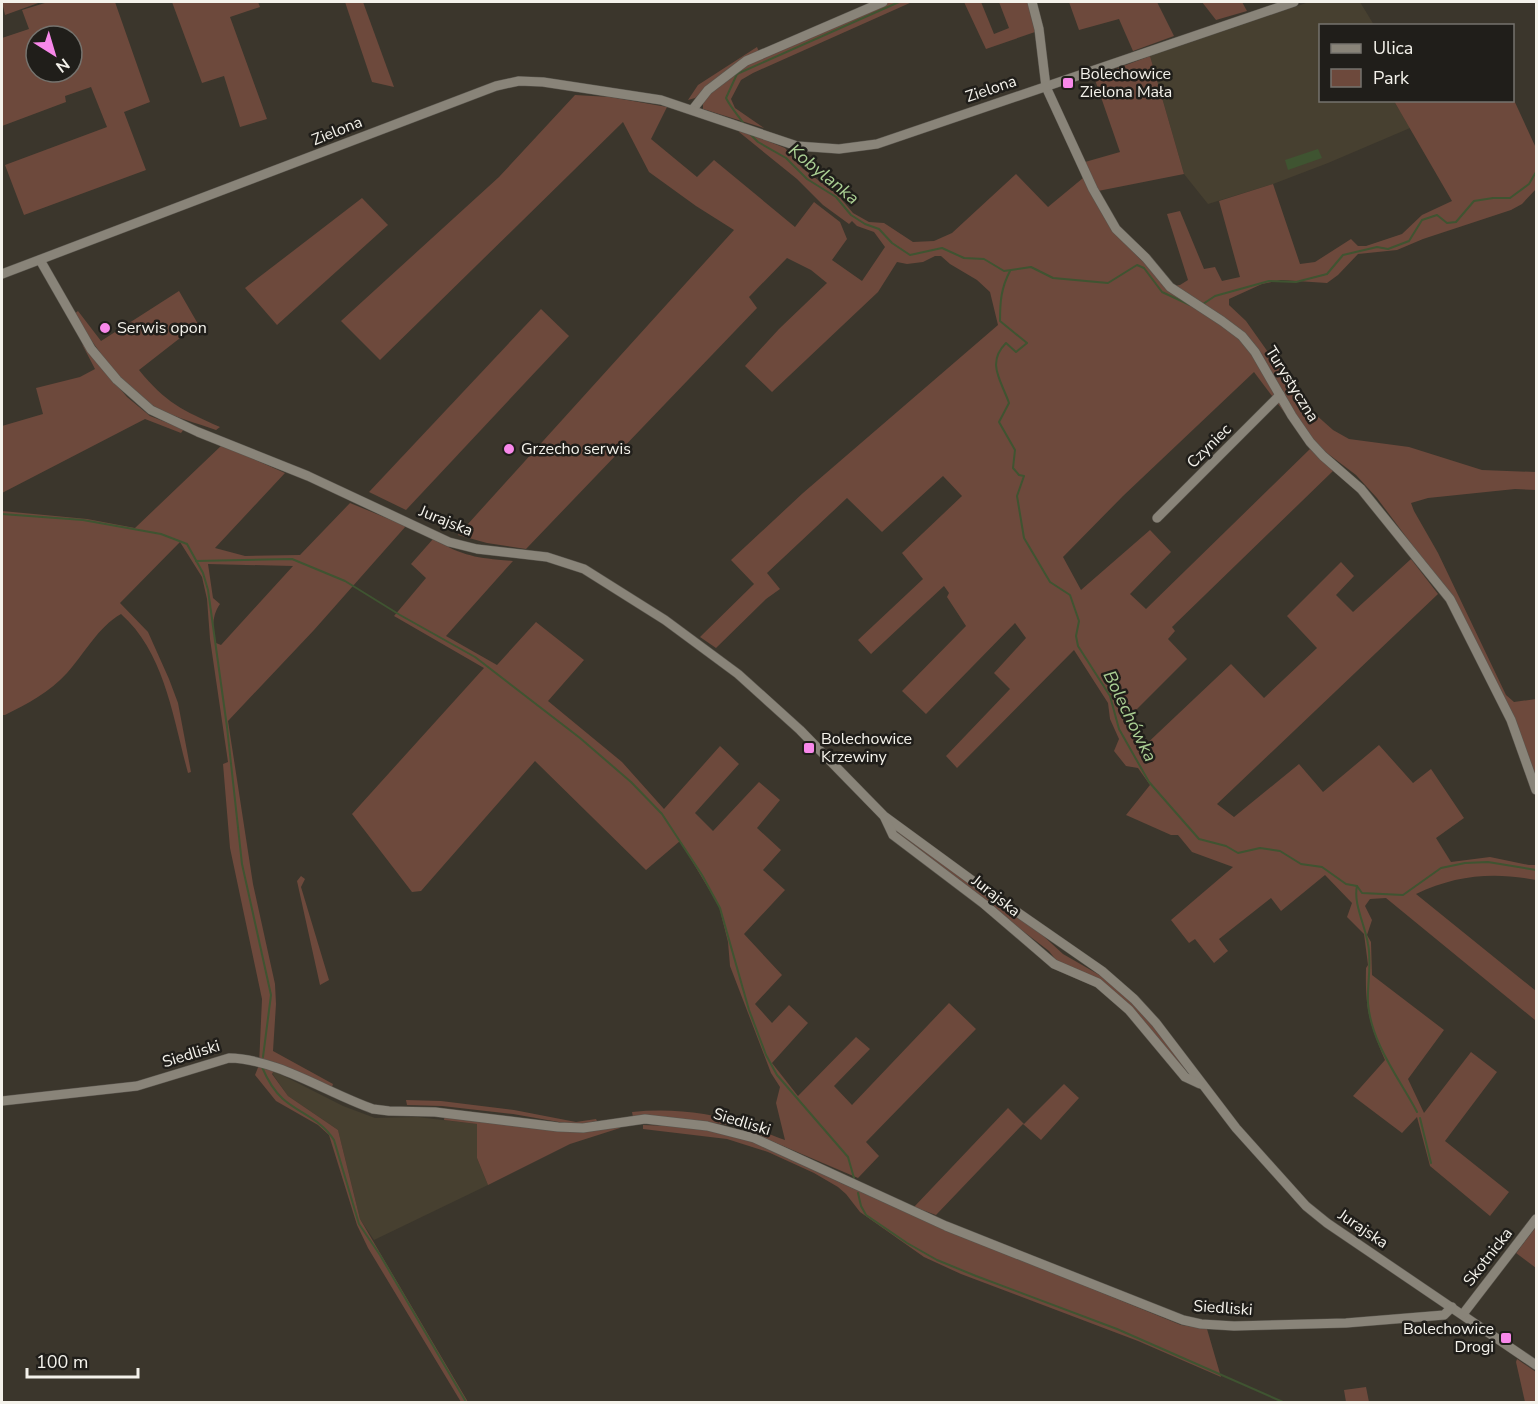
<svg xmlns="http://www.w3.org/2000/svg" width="1538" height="1404" font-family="'Nunito Sans',sans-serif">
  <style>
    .built { fill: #474030 }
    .green { fill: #6d493c; fill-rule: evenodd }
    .water { fill: #3f5431 }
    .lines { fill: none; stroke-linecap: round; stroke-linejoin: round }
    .stream { stroke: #3f5431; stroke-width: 2 }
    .minor-casing { stroke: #59554d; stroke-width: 10 }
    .minor { stroke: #898479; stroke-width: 9 }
    .poi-dot { fill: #f888ea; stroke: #201e1a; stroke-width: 2 }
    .labels { text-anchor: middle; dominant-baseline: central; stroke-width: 5; stroke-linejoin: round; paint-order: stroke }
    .poi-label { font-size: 16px; fill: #f4f2eb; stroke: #201e1a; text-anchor: start }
    .street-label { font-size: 16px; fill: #f4f2eb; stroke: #201e1a }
    .water-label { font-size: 18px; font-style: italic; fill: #aacf93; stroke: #201e1a }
  </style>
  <rect width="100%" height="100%" fill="#3b362c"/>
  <!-- built -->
  <g class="built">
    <polygon points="1309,2 1360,2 1374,25 1320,26 1320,100 1394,101 1410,128 1328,163 1273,184 1208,204 1184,174 1150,56"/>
    <polygon points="274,1071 343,1106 375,1118 417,1117 477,1124 477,1158 488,1185 374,1240 360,1219 338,1130 288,1096 272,1073"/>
  </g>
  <!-- green -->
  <g class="green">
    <polygon points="2,2 41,2 5,15"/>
    <path d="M48,2H115L150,102L124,112L146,170L24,215L5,165L107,127L91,87L65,96L66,102L2,126V38L29,29L22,10ZM36,36H72V72H36Z"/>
    <polygon points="172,2 258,2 260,7 230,17 267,119 240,127 224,76 202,83"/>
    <polygon points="345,2 363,2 394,87 372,82"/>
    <polygon points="888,2 912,2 753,73 741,80 731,99 735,108 764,128 703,109 703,99 738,68"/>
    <polygon points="964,2 981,2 994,34 1009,28 999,2 1028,2 1035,32 986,49"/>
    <polygon points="1069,2 1157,2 1174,36 1133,51 1119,19 1079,30"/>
    <polygon points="1202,2 1242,2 1247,11 1216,20"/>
    <polygon points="757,47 759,52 737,64 695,98 688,100 698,85"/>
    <polygon points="1150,56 1184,174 1098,191 1085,162 1120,152 1094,77"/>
    <path d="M575,95L610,97L667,107L651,139L697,177L714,160L795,227L814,202L840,222L847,239L832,260L862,281L885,247L874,232L857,226L852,221L849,224L823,205L797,179L739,132L740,130L785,148L802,168L838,195L853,213L869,222L884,223L913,242L934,241L952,233L1016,174L1048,207L1083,178L1113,231L1141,260L1174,286L1180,285L1188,280L1167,214L1180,211L1204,269L1215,267L1222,281L1240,277L1219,201L1273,184L1300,264L1315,262L1351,239L1358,246H1366L1402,234L1422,215L1452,201L1394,101L1512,100L1513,98L1536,148V189L1522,204L1511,210L1423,239L1397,250L1358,254L1338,275L1327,283L1281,280L1262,284L1229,299V305L1246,321L1306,406L1333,430L1349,439L1409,447L1482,470L1536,472V490L1515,489L1428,498L1411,503L1414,511L1438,553L1506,695L1514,702L1536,699V783L1449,594L1377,498L1356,475L1323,450L1333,471L1172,627L1175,631L1168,639L1187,659L1126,720L1140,750L1231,664L1264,698L1317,648L1287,616L1341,562L1354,576L1336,595L1353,612L1411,559L1438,594L1217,804L1234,817L1299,764L1323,792L1379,745L1413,783L1431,769L1464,818L1436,838L1451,862L1490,857L1529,865H1536V880C1493,872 1456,875 1416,894L1536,991V1017L1535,1020L1386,898L1370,899L1365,906L1372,920L1367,935L1371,942L1372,975L1444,1030L1408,1079L1424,1113L1471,1052L1497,1072L1445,1141L1509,1192L1490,1216L1430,1166L1417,1117L1402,1133L1353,1096L1385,1060C1369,1023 1365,1008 1366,968L1368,965L1364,934L1347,917L1352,903L1325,875L1281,911L1271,898L1219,939L1228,951L1214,963L1195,939L1189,943L1171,920L1233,867L1192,852L1178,835H1171L1126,815L1150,785L1138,768L1126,766L1114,751L1119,739L1110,719L1108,703L1074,650L957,768L946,756L1010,689L994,673L1026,638L1015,623L926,714L902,691L966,626L947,597L949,593L944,586L871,654L858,640L923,579L902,553L962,496L943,476L882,532L847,498L767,573L780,589L766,599L716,648L700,637L754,584L731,560L803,493L998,325L990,292L977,280L950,264L941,256H935L923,262L907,264L897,262L878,292L772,392L745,366L779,329L827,283L811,270L787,258L749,297L757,308L526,549L487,543L458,535L734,230L696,206L649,172L623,122L380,360L341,321L499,177ZM1254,372L1311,448L1146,609L1130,594L1171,552L1150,530L1081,590L1063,557L1123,496Z"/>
    <polygon points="362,198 388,225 277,325 245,288"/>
    <path d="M179,291L198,324L139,370C166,403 182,410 220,427L216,430C197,423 176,418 159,409C124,390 95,347 74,314L78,311L101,341Z"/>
    <polygon points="541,309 569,336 406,510 369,492"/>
    <polygon points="82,344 127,397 150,416 184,429 181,433 145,419 2,493 2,426 43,414 36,388 80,377 95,369"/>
    <path d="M222,445L285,473L215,548L245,556L300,555L350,503L406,526L314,630L228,721L253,884L275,984L276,1004L273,1051L333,1084L332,1087L277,1065L272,1074L288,1096L338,1130L360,1219L468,1402H461L368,1248L357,1225L329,1135L318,1125L276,1101L255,1075L259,1065L262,999L230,848L223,764L228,762L210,639L207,599L202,577L180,542L120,603L148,632L169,679L178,703L191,772L188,773C173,718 165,653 121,614C98,627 85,653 67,673C50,692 27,704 5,715H2V511L87,519L135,528ZM208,564L293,566L221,645L216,643C212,629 212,615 220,604L213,598Z"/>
    <path d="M433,539C465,557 477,558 513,561L446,636L497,665L536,622L584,660L548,701L622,762L664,809L720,746L739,764L695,813L713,831L759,782L780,800L757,828L781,850L763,870L785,890L744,934L782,975L755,1004L772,1023L789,1005L808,1023L772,1063L798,1096L856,1037L870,1049L834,1086L852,1105L949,1003L976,1029L866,1142L879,1156L858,1178L741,1128L723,1124L633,1117L632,1112C670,1108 710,1112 746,1125C759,1129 772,1136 785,1140L776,1103L780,1087L771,1073L730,966L728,942L719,906L680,841L646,870L535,761L421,891L412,892L352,814L484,668L394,616L426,578L411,564Z"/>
    <polygon points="893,827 1039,932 1063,954 1115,984 1155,1024 1187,1072 1182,1069 1099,980 1056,960 1049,951 898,836"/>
    <polygon points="301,876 305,879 301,887 329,980 320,985 297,881"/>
    <polygon points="1064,1084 1079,1098 1041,1140 1023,1124 936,1215 914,1207 1008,1108 1024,1124"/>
    <polygon points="406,1100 441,1101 514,1110 576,1122 596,1119 597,1121 576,1125 513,1114 442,1106 407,1105"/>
    <polygon points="445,1115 564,1132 619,1125 620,1128 570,1144 488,1185 477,1158 477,1124 444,1120"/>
    <polygon points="643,1125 695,1127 752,1140 841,1183 940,1227 1181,1325 1207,1329 1221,1377 1138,1341 961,1274 924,1257 860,1212 846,1194 838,1187 814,1173 768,1152 727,1139 643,1129"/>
    <polygon points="1536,1227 1536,1268 1516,1253"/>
    <polygon points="1517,1359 1536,1372 1536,1402 1525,1402 1516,1362"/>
    <polygon points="1366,1387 1369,1402 1346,1402 1344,1390"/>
  </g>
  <!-- water -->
  <polygon class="water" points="1318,149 1322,158 1288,170 1285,160"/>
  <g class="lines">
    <!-- stream -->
    <g class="stream">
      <path d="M744,124C738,115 731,108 726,98L737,74L899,2"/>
      <polyline points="750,134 758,142 786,158 807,179 836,197 851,215 865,224 879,229 892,243 910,255 942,248 964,258 984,259 1004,271 1031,267 1053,278 1108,283 1137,265 1144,268 1162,292 1190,305"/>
      <path d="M1010,271C1001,288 1000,302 1000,321L1027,343L1016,352L1006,343C986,363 1001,380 1009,403L999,422L1015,450L1013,468L1019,475L1024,476L1017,496L1024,538L1050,582L1070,595L1079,621L1076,636L1078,646L1110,696L1119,729L1149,782L1199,839L1226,846L1238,853L1260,848L1280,851L1301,864L1322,867L1346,884L1357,886L1362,893L1403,895L1441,868L1465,863L1488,862L1536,870"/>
      <polyline points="1203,304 1215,296 1269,281 1296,282 1327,274 1343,255 1377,247 1388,249 1409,241 1422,220 1437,215 1447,223 1456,222 1474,201 1493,198 1510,198 1529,184 1536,172"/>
      <polyline points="2,514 83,520 161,534 187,544 203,573 208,590 227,727 242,864 271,995 263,1057"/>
      <polyline points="196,561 292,559 345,581 400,615 475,657 580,738 631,782 662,814 702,875 720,908 749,1010 766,1055 777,1075 848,1157 854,1178"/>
      <path d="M1357,886C1353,903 1365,925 1368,944C1372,965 1367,983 1368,1003C1371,1043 1399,1078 1417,1112"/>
      <path d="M262,1067C267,1079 273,1090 283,1099C300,1114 321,1119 334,1140L359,1224L380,1255L466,1402"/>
      <polyline points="1420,1118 1431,1163"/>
      <polyline points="858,1193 861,1206 866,1215 907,1243 937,1260 976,1276 1117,1329 1283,1402"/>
    </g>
    <defs>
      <g id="minor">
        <polyline points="1032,2 1039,29 1046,87 1093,189 1116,229 1146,258 1170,287 1222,321 1242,336 1255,352 1292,416 1310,442 1323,456 1361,489 1450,599 1511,720 1536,790"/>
        <polyline points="693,109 708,90 746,61 883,2"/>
        <polyline points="40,260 91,349 117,380 151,410 198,432 308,476 449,542 477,549 547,557 584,569 665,620 738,674 800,730 884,816 981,887 1102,971 1134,999 1156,1023 1236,1128 1306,1206 1327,1223 1536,1365"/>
        <polyline points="2,274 496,86 519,81 543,82 661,100 797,146 839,149 877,144 1294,2"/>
        <polyline points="1157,518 1280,395"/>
        <polyline points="885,818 893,835 984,904 1054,964 1098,983 1129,1010 1185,1077 1200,1084"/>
        <path d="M2,1101L137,1086L229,1058C277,1059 327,1093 373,1109L389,1111L435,1112L558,1127L583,1128L645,1119L707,1126L754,1138L946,1226L1183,1320L1201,1324L1234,1326L1346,1323L1444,1315L1452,1307"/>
        <polyline points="1463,1314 1536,1219"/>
      </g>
    </defs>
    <!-- minor casing -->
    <use href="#minor" class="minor-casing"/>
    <!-- minor -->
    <use href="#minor" class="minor"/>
  </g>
  <!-- markers -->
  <g class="poi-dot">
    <rect x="1062" y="77" width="12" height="12" rx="3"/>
    <circle cx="105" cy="328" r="6"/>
    <circle cx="509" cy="449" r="6"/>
    <rect x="803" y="742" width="12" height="12" rx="3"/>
    <rect x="1500" y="1332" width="12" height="12" rx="3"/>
  </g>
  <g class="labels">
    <!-- poi labels -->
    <g class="poi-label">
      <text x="1080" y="74">Bolechowice<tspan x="1080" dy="18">Zielona Mała</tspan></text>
      <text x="117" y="328">Serwis opon</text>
      <text x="521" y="449">Grzecho serwis</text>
      <text x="821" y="739">Bolechowice<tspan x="821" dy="18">Krzewiny</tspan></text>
      <text x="1494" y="1329" text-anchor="end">Bolechowice<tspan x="1494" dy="18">Drogi</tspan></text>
    </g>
    <!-- street labels -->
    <g class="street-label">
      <text transform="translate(991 89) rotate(-19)">Zielona</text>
      <text transform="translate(337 131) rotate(-22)">Zielona</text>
      <text transform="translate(1292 384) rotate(58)">Turystyczna</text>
      <text transform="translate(1209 446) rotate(-45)">Czyniec</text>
      <text transform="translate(446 521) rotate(22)">Jurajska</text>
      <text transform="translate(996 896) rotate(38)">Jurajska</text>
      <text transform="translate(191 1054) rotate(-17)">Siedliski</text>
      <text transform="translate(742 1122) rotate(17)">Siedliski</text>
      <text transform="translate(1363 1229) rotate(34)">Jurajska</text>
      <text transform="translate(1488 1257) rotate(-52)">Skotnicka</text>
      <text transform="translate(1223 1308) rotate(4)">Siedliski</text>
    </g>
    <!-- water labels -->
    <g class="water-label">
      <text transform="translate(824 174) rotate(39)">Kobylanka</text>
      <text transform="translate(1130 716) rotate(64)">Bolechówka</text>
    </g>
  </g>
  <!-- border -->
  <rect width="1538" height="1404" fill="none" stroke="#f4f2eb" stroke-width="6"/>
  <!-- legend -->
  <rect x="1319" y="24" width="195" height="78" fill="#201e1a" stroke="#75736e" stroke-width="1.5"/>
  <rect x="1331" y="44" width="30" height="9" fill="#898479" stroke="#75736e" stroke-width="1.5"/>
  <text x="1373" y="54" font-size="18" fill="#f4f2eb">Ulica</text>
  <rect x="1331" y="69" width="30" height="18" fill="#6d493c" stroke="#75736e" stroke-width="1.5"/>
  <text x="1373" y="84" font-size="18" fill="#f4f2eb">Park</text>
  <!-- north arrow -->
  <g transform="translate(54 54) rotate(143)"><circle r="28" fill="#201e1a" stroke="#75736e" stroke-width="1.5"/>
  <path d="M0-4.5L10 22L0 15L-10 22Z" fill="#f888ea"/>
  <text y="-9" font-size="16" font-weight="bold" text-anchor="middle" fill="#f4f2eb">N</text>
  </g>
  <!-- scale -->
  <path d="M27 1368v9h111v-9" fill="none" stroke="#f4f2eb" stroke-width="3"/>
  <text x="36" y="1368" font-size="18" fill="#f4f2eb" stroke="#201e1a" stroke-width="4.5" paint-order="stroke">100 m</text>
</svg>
